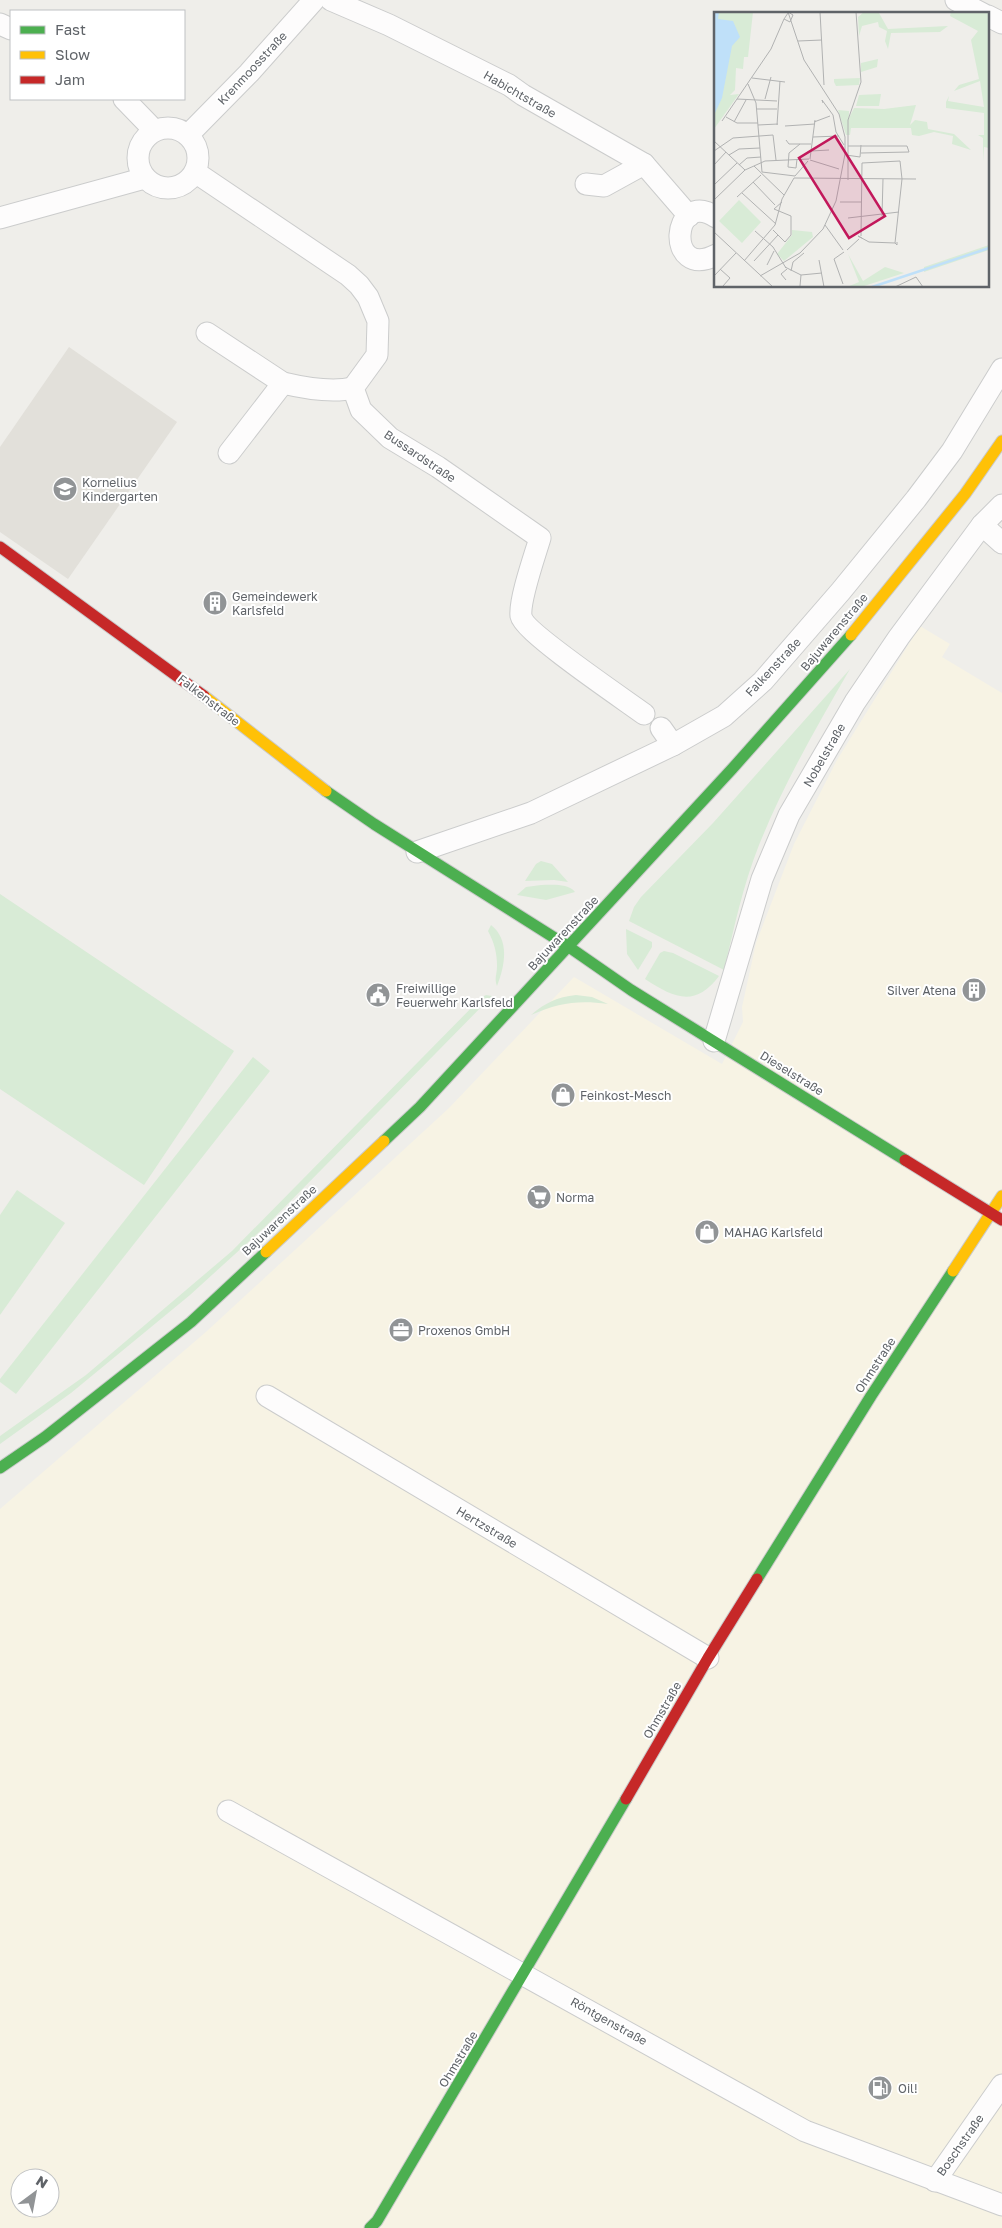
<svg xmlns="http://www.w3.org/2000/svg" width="1002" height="2228" font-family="'Golos Text',sans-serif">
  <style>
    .commercial { fill: #f7f3e4; fill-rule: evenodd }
    .education { fill: #e2e0da }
    .green { fill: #d8ebd6 }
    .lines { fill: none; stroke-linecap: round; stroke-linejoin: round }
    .street-casing { stroke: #cbcccc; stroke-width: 23 }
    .fast-casing { stroke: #cacacb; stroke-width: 13 }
    .slow-casing { stroke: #cacacb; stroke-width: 13 }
    .jam-casing { stroke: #cacacb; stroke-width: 13 }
    .street { stroke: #fdfcfc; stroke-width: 21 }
    .fast { stroke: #4caf50; stroke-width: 11 }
    .slow { stroke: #ffc107; stroke-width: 11 }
    .jam { stroke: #c62828; stroke-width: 11 }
    .labels { text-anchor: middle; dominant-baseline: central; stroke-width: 4; stroke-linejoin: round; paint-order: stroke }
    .street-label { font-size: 12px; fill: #5f6368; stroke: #fff }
    .poi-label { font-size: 12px; fill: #5f6368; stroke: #fff; text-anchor: start }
    .inset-river { fill: none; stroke: #bfe0f9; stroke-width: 2.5 }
    .inset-road { fill: none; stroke: #b1b2b2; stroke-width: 1 }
    .view { fill: #c2185b; fill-opacity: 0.15; stroke: #c2185b; stroke-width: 2.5 }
    .inset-edge { fill: none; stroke: #5f6368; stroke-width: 2.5 }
  </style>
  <rect width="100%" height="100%" fill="#efeeea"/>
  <!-- commercial -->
  <path class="commercial" d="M920,626L950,644L942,657L1002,693V2228H0V1509L207,1331L449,1108L574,977L722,1064L743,1022L742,1007L756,943L794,844L837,760ZM20,2178H50V2208H20Z"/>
  <!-- education -->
  <polygon class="education" points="69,347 177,422 68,579 0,532 0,447"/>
  <!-- green -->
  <g class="green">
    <path d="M850,669C817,726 784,783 759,845C743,885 734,928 724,970L629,921L634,907L641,897L713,823Z"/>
    <polygon points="541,861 552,864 568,882 554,880 525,881 536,864"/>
    <path d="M541,885C552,885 568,883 575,892L546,900L517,895L526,887Z"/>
    <polygon points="0,894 234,1051 144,1185 0,1089"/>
    <path d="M491,925C510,940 505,966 497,986C494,978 497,975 497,966C497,953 494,942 488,931Z"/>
    <polygon points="626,929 652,942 652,947 638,970 627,954"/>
    <path d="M664,951L673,953L719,976C695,1008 674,998 645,979L660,953Z"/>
    <polygon points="486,995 492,996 268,1224 190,1295 71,1393 0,1444 0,1436 86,1375 232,1251 482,997"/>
    <path d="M576,995L592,997L608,1004C577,1000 559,1003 531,1015C545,1003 557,997 576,995Z"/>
    <polygon points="253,1057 270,1071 16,1394 0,1382 0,1379"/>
    <polygon points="17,1190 65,1223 0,1315 0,1215"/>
  </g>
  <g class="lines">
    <defs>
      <g id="street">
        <polyline points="331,0 389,25 509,85 523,95 644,164 689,216"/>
        <polyline points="956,0 983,14"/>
        <polyline points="988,16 1002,23"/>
        <polyline points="0,24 11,29"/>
        <polyline points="124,99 154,130"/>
        <circle cx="168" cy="158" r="30"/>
        <polyline points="188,135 249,73 314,0"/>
        <path d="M195,172L348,275L359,285L368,297L378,321L377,355L353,388L361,410L390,438L438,467L540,538C535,555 519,600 521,616C524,632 625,700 644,714"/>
        <polyline points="586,184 604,186 644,164"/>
        <path d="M716,217C671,188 665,281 716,255"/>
        <polyline points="0,218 145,178"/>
        <path d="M207,333L283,383C304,388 332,393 353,388"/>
        <polyline points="229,453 283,383"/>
        <polyline points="982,525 1002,543"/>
        <polyline points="661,728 673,745"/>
        <polyline points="417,852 531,813 673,745 724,716 763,681 841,591 916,499 952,451 1002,369"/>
        <polyline points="714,1041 762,879 789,815 855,702 899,637 982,525 1002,505"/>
        <polyline points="267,1396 708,1658"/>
        <polyline points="228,1811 805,2131 1002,2205"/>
        <polyline points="935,2181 1002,2085"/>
      </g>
      <g id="fast">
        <polyline points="326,791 374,824 569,947 631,990 905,1160"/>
        <polyline points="384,1141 420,1107 732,769 851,635"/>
        <polyline points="0,1468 45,1437 191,1322 266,1252"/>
        <polyline points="757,1579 871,1396 953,1271"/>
        <polyline points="370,2228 377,2221 626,1799"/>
      </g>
      <g id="slow">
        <polyline points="851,635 965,494 1002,441"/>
        <polyline points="204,696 326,791"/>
        <polyline points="266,1252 384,1141"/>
        <polyline points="953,1271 1002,1196"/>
      </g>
      <g id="jam">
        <polyline points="0,547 204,696"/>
        <polyline points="905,1160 1002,1220"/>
        <polyline points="626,1799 708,1658 757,1579"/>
      </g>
    </defs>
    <!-- street casing -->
    <use href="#street" class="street-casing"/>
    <!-- fast casing -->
    <use href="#fast" class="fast-casing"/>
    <!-- slow casing -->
    <use href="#slow" class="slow-casing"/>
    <!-- jam casing -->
    <use href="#jam" class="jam-casing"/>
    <!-- street -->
    <use href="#street" class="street"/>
    <!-- fast -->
    <use href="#fast" class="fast"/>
    <!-- slow -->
    <use href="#slow" class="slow"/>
    <!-- jam -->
    <use href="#jam" class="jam"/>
  </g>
  <!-- icons -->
  <defs>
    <symbol id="school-disc" viewBox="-11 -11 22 22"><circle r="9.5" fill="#919496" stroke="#fff"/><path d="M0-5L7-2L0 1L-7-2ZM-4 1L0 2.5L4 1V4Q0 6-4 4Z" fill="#fff"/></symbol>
    <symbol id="building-disc" viewBox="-11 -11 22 22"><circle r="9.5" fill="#919496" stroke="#fff"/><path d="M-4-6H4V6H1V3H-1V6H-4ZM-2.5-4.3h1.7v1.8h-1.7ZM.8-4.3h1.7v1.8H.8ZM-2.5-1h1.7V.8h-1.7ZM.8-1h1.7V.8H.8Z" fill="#fff"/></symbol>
    <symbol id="civic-disc" viewBox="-11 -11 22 22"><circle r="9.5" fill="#919496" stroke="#fff"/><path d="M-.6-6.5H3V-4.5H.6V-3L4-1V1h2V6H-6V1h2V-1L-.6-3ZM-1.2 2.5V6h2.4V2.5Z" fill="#fff"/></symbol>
    <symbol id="shop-disc" viewBox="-11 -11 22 22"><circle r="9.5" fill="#919496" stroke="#fff"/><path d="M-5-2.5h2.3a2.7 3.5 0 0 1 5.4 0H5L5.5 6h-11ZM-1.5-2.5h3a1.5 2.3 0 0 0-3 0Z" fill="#fff"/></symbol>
    <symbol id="supermarket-disc" viewBox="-11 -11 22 22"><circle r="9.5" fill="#919496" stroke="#fff"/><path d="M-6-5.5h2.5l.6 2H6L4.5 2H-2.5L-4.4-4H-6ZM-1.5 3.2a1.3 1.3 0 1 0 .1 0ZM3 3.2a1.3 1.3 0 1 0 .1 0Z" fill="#fff"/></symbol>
    <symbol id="office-disc" viewBox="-11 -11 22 22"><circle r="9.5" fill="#919496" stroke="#fff"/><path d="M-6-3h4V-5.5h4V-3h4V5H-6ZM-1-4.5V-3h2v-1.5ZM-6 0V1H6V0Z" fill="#fff"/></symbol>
    <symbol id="fuel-disc" viewBox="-11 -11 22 22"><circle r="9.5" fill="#919496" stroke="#fff"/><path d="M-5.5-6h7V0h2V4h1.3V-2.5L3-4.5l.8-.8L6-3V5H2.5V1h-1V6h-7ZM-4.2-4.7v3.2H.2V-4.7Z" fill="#fff"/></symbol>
  </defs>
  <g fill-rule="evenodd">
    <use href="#school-disc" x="51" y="475" width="28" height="28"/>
    <use href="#building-disc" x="201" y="589" width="28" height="28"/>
    <use href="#building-disc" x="960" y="976" width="28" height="28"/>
    <use href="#civic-disc" x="364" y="981" width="28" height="28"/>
    <use href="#shop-disc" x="549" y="1081" width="28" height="28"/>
    <use href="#supermarket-disc" x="525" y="1183" width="28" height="28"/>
    <use href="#shop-disc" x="693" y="1218" width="28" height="28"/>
    <use href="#office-disc" x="387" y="1316" width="28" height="28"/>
    <use href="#fuel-disc" x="866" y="2074" width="28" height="28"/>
  </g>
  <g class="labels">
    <!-- street labels -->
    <g class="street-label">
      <text transform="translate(252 68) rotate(-47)">Krenmoosstraße</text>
      <text transform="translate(520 94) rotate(30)">Habichtstraße</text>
      <text transform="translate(420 456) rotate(34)">Bussardstraße</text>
      <text transform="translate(834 632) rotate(-50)">Bajuwarenstraße</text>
      <text transform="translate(773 667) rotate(-47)">Falkenstraße</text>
      <text transform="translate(209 700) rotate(38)">Falkenstraße</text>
      <text transform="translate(824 755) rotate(-60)">Nobelstraße</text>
      <text transform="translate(563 933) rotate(-47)">Bajuwarenstraße</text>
      <text transform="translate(792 1073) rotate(32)">Dieselstraße</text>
      <text transform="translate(279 1220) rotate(-43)">Bajuwarenstraße</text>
      <text transform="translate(875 1365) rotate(-57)">Ohmstraße</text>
      <text transform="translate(487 1527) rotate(31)">Hertzstraße</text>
      <text transform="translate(662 1710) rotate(-60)">Ohmstraße</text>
      <text transform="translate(609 2021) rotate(29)">Röntgenstraße</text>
      <text transform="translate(458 2059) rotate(-59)">Ohmstraße</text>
      <text transform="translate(960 2145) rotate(-55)">Boschstraße</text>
    </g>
    <!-- poi labels -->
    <g class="poi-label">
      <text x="82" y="482">Kornelius<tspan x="82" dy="14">Kindergarten</tspan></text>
      <text x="232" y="596">Gemeindewerk<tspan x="232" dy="14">Karlsfeld</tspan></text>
      <text x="396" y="988">Freiwillige<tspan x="396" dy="14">Feuerwehr Karlsfeld</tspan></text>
      <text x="956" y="990" text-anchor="end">Silver Atena</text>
      <text x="580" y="1095">Feinkost-Mesch</text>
      <text x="556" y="1197">Norma</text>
      <text x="724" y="1232">MAHAG Karlsfeld</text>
      <text x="418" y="1330">Proxenos GmbH</text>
      <text x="898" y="2088">Oil!</text>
    </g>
  </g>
  <!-- overview -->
  <g transform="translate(714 12)">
    <rect width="275" height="275" fill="#efeeea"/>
    <path d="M0,0H39L34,45H30L29,57L22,56L21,78L16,83L25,82L0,117ZM150,0H168L165,1L174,17L234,14L226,20L177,21L174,37L171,29L173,19L165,15L164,10L148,14L145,24L144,5ZM237,0H275V136L270,135L269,149V126L264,123H270V101L232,96V90L235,84L234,89L270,95L266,69L240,79L245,73L265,67L257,28L264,19L236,4ZM164,47L163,55L147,60V51ZM146,66L145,73L122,74L120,70V67ZM167,82L165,94H142L145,83ZM202,93L196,113L201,108L213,110L214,117L240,122L257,138L238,132L239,124L220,120L205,124L198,123L197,116H137L136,123H132L124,98L135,99V106L140,96L170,97ZM25,188L47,210L28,231L5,209ZM78,218L98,220L99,225L70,249L63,242L78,223ZM275,233V238L210,260V255ZM134,242L149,269L171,255L190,261L147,275H133L145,270Z" fill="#d8ebd6"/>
    <path d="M0,0H5L4,7L19,9L26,25L18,34L8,86L1,101Z" fill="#bfe0f9"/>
    <path class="inset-river" d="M158,275L275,236"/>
    <path class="inset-road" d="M106,0L110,73M74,1L70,7L76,10L79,3L74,0M84,29L108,28M38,66L71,70M34,72L42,91L48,160M23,87L63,89M51,87L57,65M109,91L108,88L119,103L122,120L130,133M43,97H63M12,105L23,111H44M8,109L57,37L70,7M20,110L32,88M100,110L116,104M44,113L64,112M63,113L66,69M71,114L101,112M99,125L125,124M72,128L75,132H97M0,129L31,158M134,134H193L195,140L147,141M0,139L19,126L59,123L62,148M97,139L115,138M15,143L25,137L46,136M132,143L146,145L147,133M83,147L82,156L74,155L75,141L86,132M96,147L101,108M96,148L125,157M0,153L12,140M25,153L33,146L47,145M40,154L70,183M48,160L81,164M81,164L94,149M80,166L202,167M134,168V108L147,70L142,0M39,170L61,193M1,172L23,151M28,181L62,212M23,185L47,163M0,188L31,158L51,149L95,147M126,190H148M168,204L169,167M134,206L185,200M111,213L129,238M59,218L71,230L77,223V204L60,197L68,190M41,219L59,235L72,256M0,220L59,275M147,224L148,151L186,149L188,167L181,231L183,233V230M148,226L144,224L155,230L181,231M133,238L145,227M105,248L110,275M30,249L61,213L68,187L80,166M40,249L64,223M53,253L60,239M71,255L87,263L86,274M6,257L16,266L9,274M77,259L79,250L90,241M87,263L108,261M0,264L22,241M46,264L86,241L109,217L122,189L131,142V125L125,102L90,48L74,0M72,268L67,262L73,257M129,272L120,247L130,240M181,275L202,265L209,275"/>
    <path class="view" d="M121,124L171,204L135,226L85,146Z"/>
    <rect width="275" height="275" class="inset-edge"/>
  </g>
  <!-- legend -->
  <rect x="10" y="10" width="175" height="90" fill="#ffffff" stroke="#bfc1c3"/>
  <rect x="20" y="26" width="25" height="8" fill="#4caf50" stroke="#bfc1c3"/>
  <text x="55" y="35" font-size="15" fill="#5f6368">Fast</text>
  <rect x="20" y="51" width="25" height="8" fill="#ffc107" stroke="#bfc1c3"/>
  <text x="55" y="60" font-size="15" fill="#5f6368">Slow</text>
  <rect x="20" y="76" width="25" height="8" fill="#c62828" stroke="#bfc1c3"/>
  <text x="55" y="85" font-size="15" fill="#5f6368">Jam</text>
  <!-- north arrow -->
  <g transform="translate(35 2193) rotate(32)"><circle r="24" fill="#ffffff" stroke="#bfc1c3"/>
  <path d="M0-4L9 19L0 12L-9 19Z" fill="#919496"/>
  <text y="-8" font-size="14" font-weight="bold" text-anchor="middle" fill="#5f6368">N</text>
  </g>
</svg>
